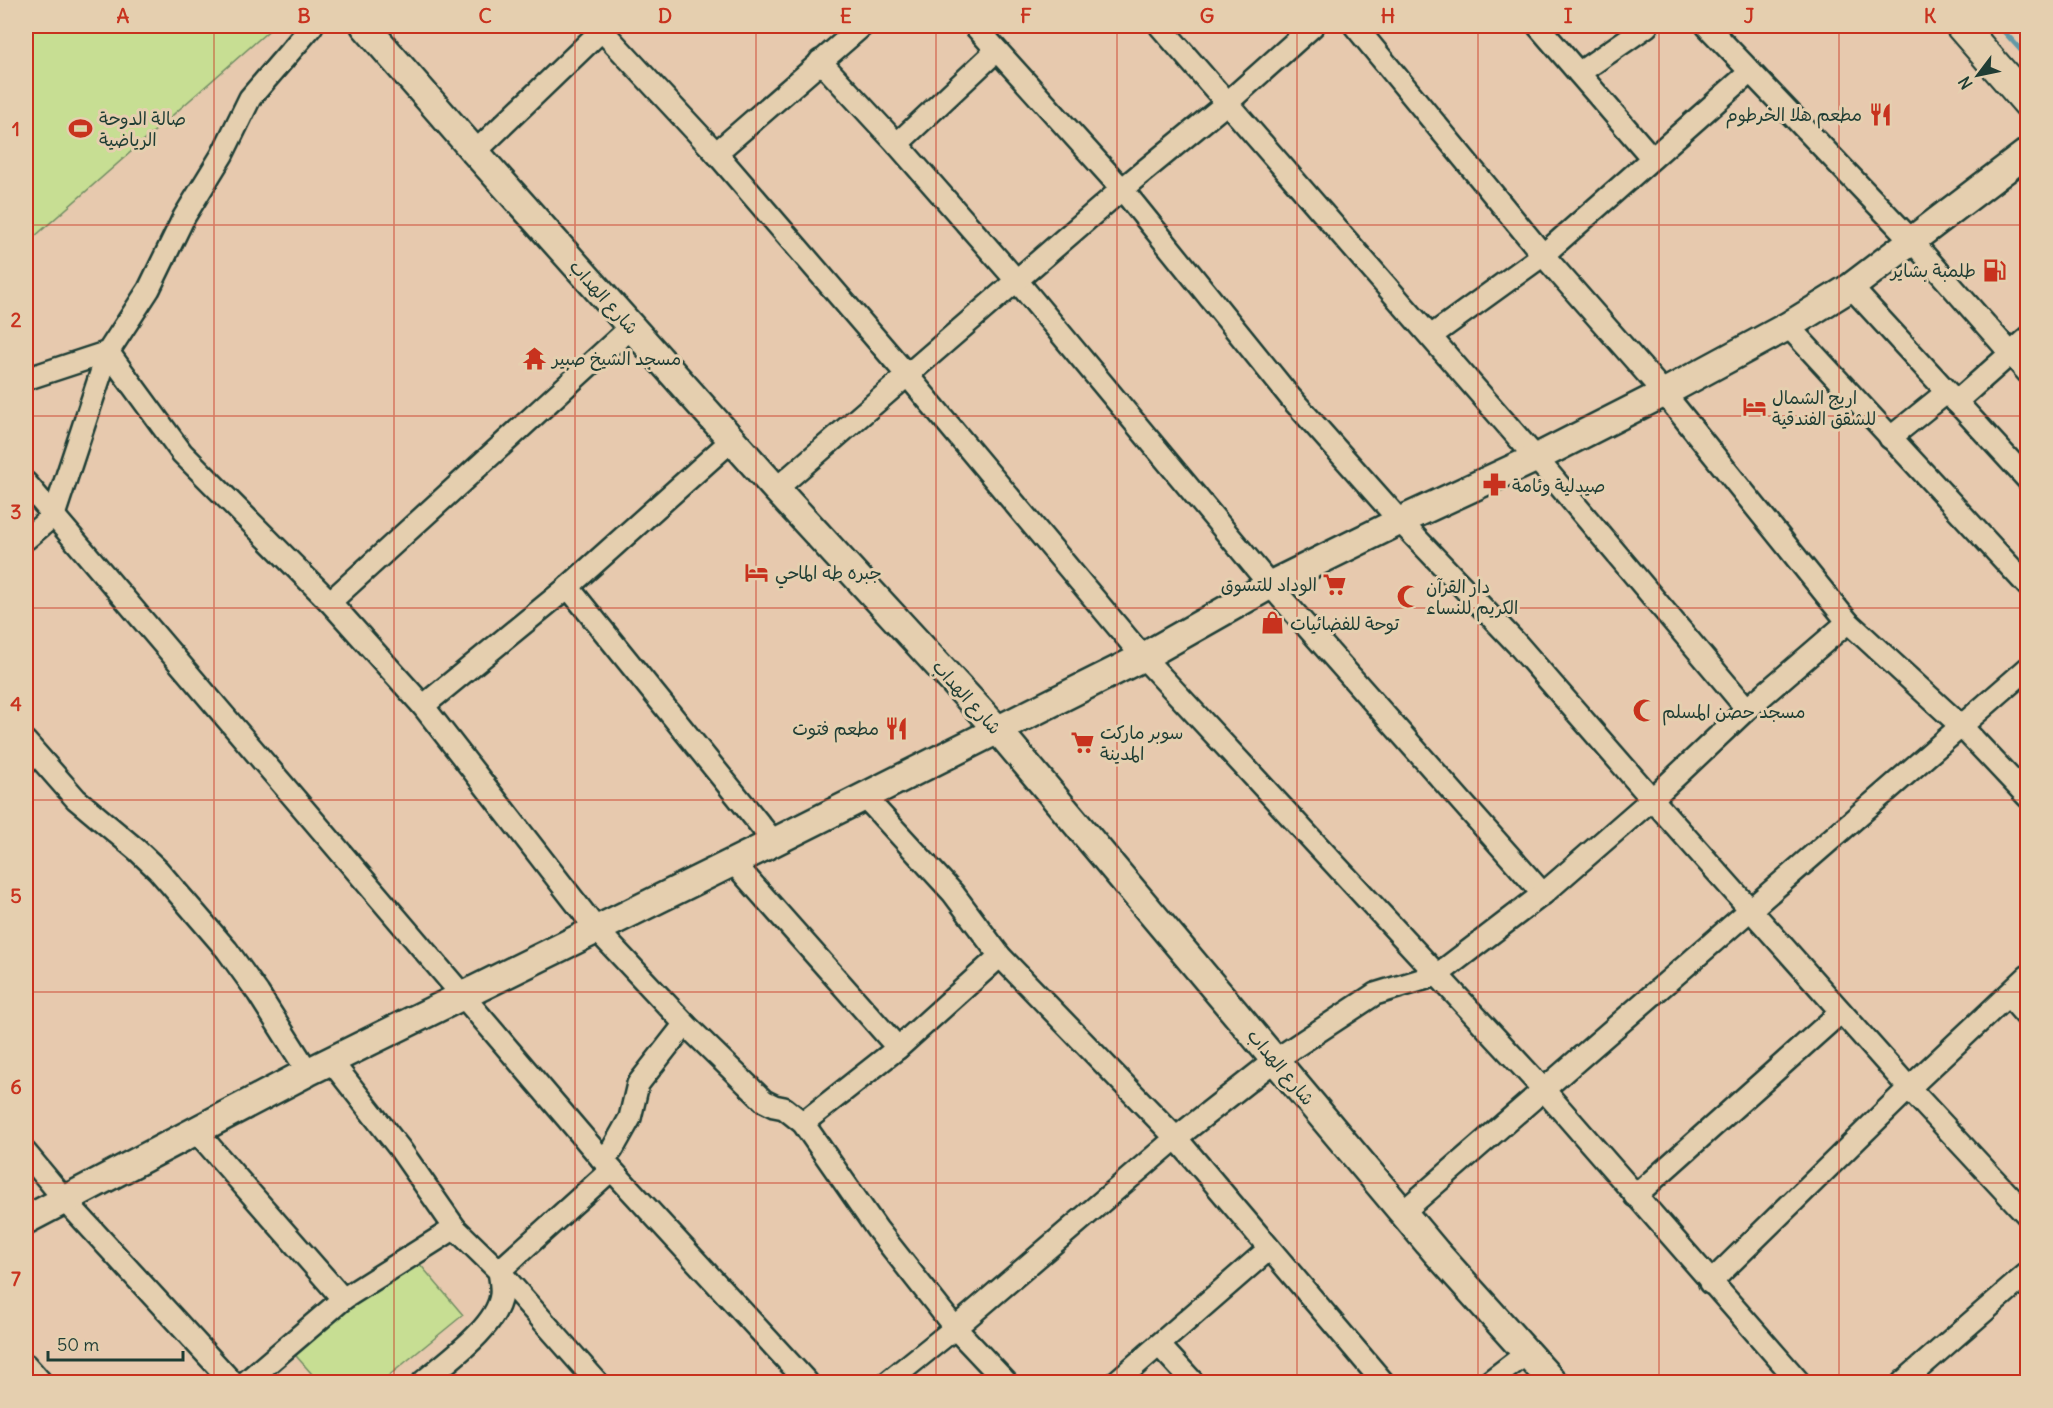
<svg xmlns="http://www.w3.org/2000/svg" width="2053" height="1408" font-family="Delius,'Playpen Sans Arabic',sans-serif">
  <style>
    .green { fill: #c7de93; stroke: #738e64; stroke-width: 1.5 }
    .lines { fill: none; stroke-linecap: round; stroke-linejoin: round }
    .stream { stroke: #6399a6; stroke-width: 5 }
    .minor-casing { stroke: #1f3d34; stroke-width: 26 }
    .tertiary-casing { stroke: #1f3d34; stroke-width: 32 }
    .secondary-casing { stroke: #1f3d34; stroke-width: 34 }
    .minor { stroke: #e5cfaf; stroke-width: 21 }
    .tertiary { stroke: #e5cfaf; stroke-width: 27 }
    .secondary { stroke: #e5cfaf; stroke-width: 30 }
    .grid { fill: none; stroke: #c8321e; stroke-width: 1.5; stroke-opacity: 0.55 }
    .labels { text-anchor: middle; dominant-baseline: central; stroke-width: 6; stroke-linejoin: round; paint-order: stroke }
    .poi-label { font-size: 18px; fill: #1f3d34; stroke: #e5cfaf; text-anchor: start }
    .street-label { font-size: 18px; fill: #1f3d34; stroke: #e5cfaf }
    .neatline { fill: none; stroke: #c8321e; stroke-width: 2 }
    .grid-label { font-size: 20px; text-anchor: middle; font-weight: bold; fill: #c8321e }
  </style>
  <rect width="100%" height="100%" fill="#e7c9ae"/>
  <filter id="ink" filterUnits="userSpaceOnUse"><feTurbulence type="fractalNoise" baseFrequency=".0167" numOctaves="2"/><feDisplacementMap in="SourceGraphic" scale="12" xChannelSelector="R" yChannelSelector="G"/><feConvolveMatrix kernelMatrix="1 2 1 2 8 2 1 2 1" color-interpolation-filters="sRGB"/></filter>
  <g filter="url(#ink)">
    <!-- green -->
    <g class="green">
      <polygon points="26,26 274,26 26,244"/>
      <polygon points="407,1249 463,1315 381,1382 319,1382 290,1349"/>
    </g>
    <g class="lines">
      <!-- stream -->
      <polyline class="stream" points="1999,26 2028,58"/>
      <defs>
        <g id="minor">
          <polyline points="598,26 716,153 908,376 1143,657 1543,1089 1799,1382"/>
          <polyline points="975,26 1122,189 1290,397 1400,521 1518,645 1652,799 1909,1088 2028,1216"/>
          <polyline points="1160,26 1536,458 1747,709"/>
          <polyline points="1355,26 1543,255 1664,393 1848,622 1961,726 2028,797"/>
          <polyline points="1538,26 1652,158"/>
          <polyline points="1707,26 1912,241 2028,373"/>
          <polyline points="820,61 897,144 1017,281 1270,585 1543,894"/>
          <polyline points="1579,73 1647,26"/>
          <polyline points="897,144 996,51"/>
          <polyline points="475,152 606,26"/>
          <polyline points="716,153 862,26"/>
          <polyline points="1851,287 2028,480"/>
          <polyline points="1788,326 2028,586"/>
          <polyline points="1431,336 1543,255 1750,72"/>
          <polyline points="26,379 108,352 182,453 330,602 423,706 597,930 685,1024 764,1101 774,1106 784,1108 803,1123 877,1229 955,1328 1006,1382"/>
          <polyline points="1956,402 2028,338"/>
          <polyline points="1890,438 1947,392"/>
          <polyline points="26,483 601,1158 807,1382"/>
          <polyline points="776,489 1122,189 1228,102 1313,26"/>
          <polyline points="26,539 54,515 108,352 149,289 184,217 222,155 250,98 312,26"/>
          <polyline points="568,587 774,842"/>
          <polyline points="330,602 631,327"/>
          <polyline points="423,706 568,587 733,439"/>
          <polyline points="26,742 76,799 137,850 158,870 227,950 258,993 308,1072"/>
          <polyline points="864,796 953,893 1000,956 1176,1138 1383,1382"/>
          <polyline points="733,862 898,1048"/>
          <polyline points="2008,995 2028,1018"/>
          <polyline points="331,1061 400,1149 455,1228 499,1271 597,1382"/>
          <polyline points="803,1123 898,1048 1000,956"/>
          <polyline points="197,1132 343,1299"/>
          <polyline points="26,1153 65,1200 232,1382"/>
          <polyline points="601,1158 612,1150 630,1118 638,1084 685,1024"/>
          <polyline points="1635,1196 1841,1012"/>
          <polyline points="1403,1212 2028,668"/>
          <polyline points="1710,1283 1909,1088 2028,976"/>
          <polyline points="1159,1345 1193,1382"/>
          <polyline points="26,1365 41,1382"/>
          <polyline points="246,1382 343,1299 455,1228"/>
          <path d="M423,1382C447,1361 497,1327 501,1295C502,1287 500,1278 499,1271L611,1170"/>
          <polyline points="888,1382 955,1328 1176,1138 1275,1060 1375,994 1437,975 1543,894 1652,799 1747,709 1848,622"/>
          <polyline points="1116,1382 1269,1249"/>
          <polyline points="1489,1382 1527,1353"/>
          <polyline points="1903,1382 2028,1273"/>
        </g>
        <g id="tertiary">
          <polyline points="365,26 475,152 776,489 997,729 1436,1252 1553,1382"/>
          <polyline points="26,1220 308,1072 774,842 1143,657 1270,585 1400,521 1536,458 1664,393 1788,326 1851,287 2028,152"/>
        </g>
        <polyline id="secondary" points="1961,26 2028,103"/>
      </defs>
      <!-- minor casing -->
      <use href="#minor" class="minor-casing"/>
      <!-- tertiary casing -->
      <use href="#tertiary" class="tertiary-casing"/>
      <!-- secondary casing -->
      <use href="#secondary" class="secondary-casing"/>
      <!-- minor -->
      <use href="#minor" class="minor"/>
      <!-- tertiary -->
      <use href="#tertiary" class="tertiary"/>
      <!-- secondary -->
      <use href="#secondary" class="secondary"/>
    </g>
  </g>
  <!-- grid -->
  <path class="grid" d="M214,26V1382M394,26V1382M575,26V1382M756,26V1382M936,26V1382M1117,26V1382M1297,26V1382M1478,26V1382M1659,26V1382M1839,26V1382M26,225H2028M26,416H2028M26,608H2028M26,800H2028M26,992H2028M26,1183H2028"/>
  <!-- icons -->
  <defs>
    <symbol id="restaurant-bare" viewBox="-9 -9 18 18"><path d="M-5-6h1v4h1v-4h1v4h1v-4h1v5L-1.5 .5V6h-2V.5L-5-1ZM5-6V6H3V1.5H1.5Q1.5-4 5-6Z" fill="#c8321e" stroke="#e5cfaf" stroke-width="2.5" paint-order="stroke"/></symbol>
    <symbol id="stadium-bare" viewBox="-9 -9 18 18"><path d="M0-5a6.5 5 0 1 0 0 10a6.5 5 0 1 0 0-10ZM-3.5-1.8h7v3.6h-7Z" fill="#c8321e" stroke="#e5cfaf" stroke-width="2.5" paint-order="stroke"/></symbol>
    <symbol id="fuel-bare" viewBox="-9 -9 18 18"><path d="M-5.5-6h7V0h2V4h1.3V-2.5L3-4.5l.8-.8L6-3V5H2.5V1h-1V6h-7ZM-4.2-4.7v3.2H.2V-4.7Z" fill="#c8321e" stroke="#e5cfaf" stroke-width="2.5" paint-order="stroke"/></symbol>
    <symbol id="temple-bare" viewBox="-9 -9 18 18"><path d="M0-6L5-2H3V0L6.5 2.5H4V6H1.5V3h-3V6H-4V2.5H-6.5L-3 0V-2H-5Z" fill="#c8321e" stroke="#e5cfaf" stroke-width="2.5" paint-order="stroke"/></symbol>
    <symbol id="hotel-bare" viewBox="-9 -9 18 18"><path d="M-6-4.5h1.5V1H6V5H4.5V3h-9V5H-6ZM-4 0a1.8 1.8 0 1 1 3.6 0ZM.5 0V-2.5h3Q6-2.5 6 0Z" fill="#c8321e" stroke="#e5cfaf" stroke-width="2.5" paint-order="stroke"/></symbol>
    <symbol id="pharmacy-bare" viewBox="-9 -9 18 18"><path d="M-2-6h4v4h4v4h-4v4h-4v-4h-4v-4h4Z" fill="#c8321e" stroke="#e5cfaf" stroke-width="2.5" paint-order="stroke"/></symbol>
    <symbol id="supermarket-bare" viewBox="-9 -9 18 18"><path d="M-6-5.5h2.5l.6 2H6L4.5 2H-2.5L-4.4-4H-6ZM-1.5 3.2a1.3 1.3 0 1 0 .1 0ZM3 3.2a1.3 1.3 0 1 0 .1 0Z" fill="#c8321e" stroke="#e5cfaf" stroke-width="2.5" paint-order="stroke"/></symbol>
    <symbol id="mosque-bare" viewBox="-9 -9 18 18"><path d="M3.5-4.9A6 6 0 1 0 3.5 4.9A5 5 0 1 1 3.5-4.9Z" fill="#c8321e" stroke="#e5cfaf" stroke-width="2.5" paint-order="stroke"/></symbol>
    <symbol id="shop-bare" viewBox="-9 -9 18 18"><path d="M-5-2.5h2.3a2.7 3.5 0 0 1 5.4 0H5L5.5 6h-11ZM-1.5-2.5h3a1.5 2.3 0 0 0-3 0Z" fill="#c8321e" stroke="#e5cfaf" stroke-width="2.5" paint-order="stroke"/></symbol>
  </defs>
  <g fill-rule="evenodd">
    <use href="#restaurant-bare" x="1864" y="98" width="33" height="33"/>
    <use href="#stadium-bare" x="64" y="112" width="33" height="33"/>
    <use href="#fuel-bare" x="1978" y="254" width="33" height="33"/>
    <use href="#temple-bare" x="518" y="342" width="33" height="33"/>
    <use href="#hotel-bare" x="1738" y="390" width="33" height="33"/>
    <use href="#pharmacy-bare" x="1478" y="468" width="33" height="33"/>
    <use href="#hotel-bare" x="740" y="556" width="33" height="33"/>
    <use href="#supermarket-bare" x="1318" y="568" width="33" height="33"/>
    <use href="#mosque-bare" x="1392" y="580" width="33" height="33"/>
    <use href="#shop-bare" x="1256" y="606" width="33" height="33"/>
    <use href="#mosque-bare" x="1628" y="694" width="33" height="33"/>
    <use href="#restaurant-bare" x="880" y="712" width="33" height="33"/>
    <use href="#supermarket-bare" x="1066" y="726" width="33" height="33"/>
  </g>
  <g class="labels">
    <!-- poi labels -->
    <g class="poi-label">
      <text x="1862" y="114" text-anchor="end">مطعم هلا الخرطوم</text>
      <text x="99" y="118">صالة الدوحة<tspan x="99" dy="21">الرياضية</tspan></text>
      <text x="1976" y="270" text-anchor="end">طلمبة بشاير</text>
      <text x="552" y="358">مسجد الشيخ صبير</text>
      <text x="1772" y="397">اريج الشمال<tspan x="1772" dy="21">للشقق الفندقية</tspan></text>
      <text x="1512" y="485">صيدلية وئامة</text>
      <text x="775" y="572">جبره طه الماحي</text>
      <text x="1317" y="584" text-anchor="end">الوداد للتسوق</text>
      <text x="1426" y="586">دار القرآن<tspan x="1426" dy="21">الكريم للنساء</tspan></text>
      <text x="1290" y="623">توحة للفضائيات</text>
      <text x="1662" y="711">مسجد حصن المسلم</text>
      <text x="879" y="728" text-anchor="end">مطعم فتوت</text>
      <text x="1100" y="732">سوبر ماركت<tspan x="1100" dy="21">المدينة</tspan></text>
    </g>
    <!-- street labels -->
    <g class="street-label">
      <text transform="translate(604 297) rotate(48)">شارع الهداب</text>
      <text transform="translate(967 697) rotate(48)">شارع الهداب</text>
      <text transform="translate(1281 1067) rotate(50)">شارع الهداب</text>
    </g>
  </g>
  <!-- margin -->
  <rect width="2053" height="1408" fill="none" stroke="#e5cfaf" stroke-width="66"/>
  <!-- north arrow -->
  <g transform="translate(1978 75) rotate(238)" stroke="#e5cfaf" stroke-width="4.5" paint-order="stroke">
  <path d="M0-4.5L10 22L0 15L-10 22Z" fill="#1f3d34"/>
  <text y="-9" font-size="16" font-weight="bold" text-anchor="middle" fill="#1f3d34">N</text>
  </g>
  <!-- scale -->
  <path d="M48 1351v9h135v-9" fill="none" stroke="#1f3d34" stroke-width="3"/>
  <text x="57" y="1351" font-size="18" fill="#1f3d34" stroke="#e5cfaf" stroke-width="4.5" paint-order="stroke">50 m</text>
  <rect x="33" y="33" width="1987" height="1342" class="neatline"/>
  <g class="grid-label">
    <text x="123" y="23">A</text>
    <text x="304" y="23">B</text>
    <text x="485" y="23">C</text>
    <text x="665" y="23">D</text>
    <text x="846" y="23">E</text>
    <text x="1026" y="23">F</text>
    <text x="1207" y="23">G</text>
    <text x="1388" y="23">H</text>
    <text x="1568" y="23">I</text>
    <text x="1749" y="23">J</text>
    <text x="1930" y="23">K</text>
    <text x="16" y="136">1</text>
    <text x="16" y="327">2</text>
    <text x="16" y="519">3</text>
    <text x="16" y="711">4</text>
    <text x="16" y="903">5</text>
    <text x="16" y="1094">6</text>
    <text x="16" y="1286">7</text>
  </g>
</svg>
